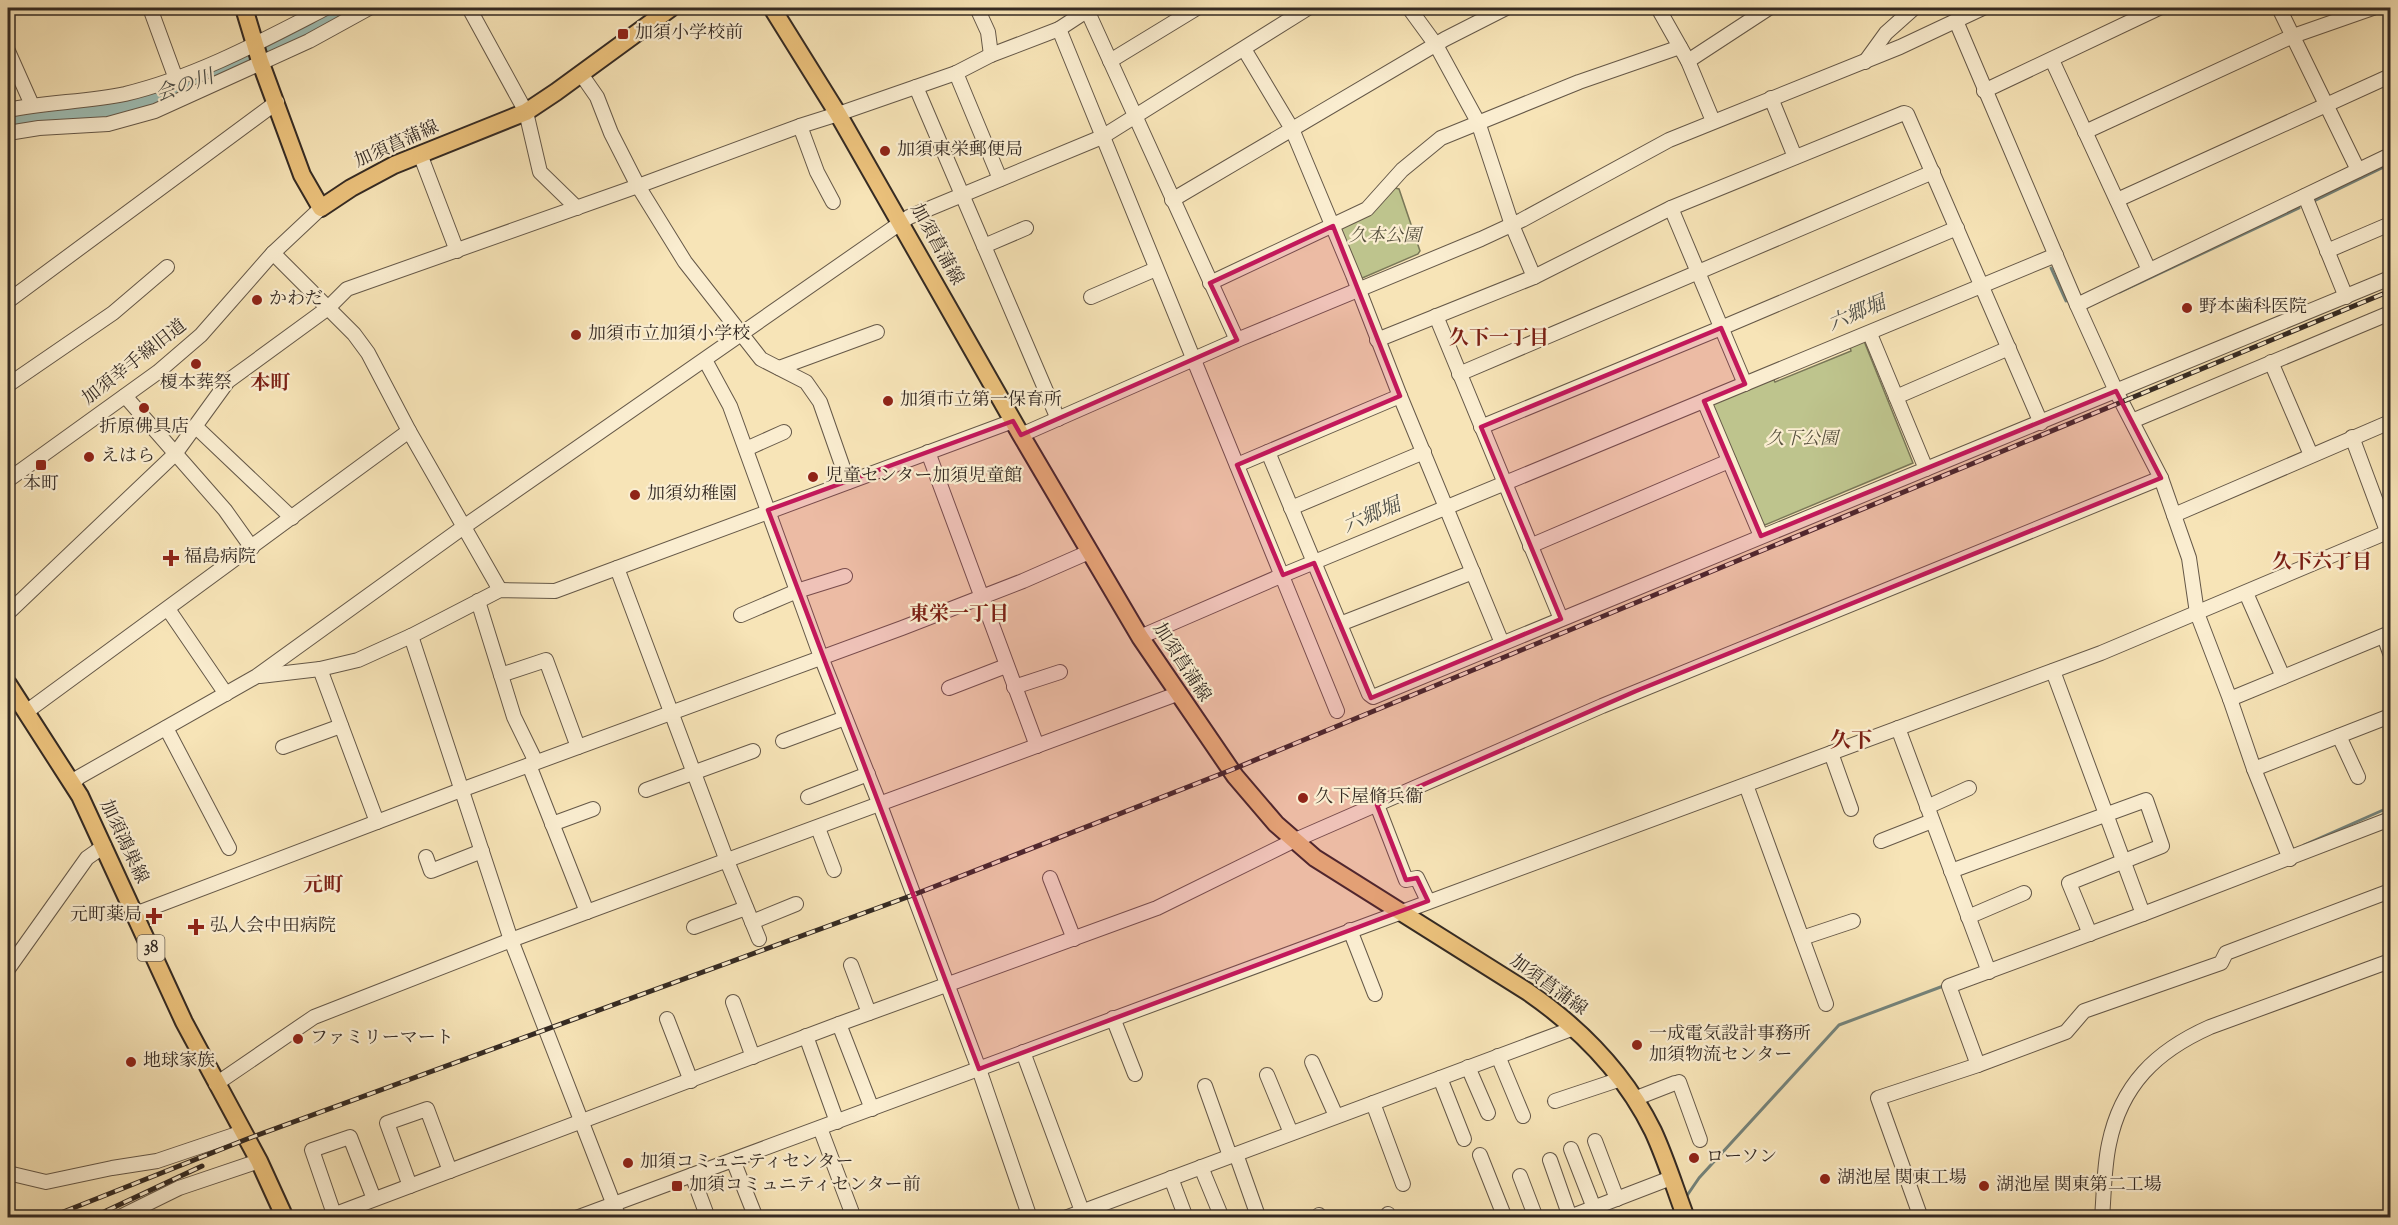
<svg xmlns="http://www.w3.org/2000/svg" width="2398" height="1225" font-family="'Sorts Mill Goudy','Noto Serif JP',serif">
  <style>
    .green { fill: #bec48d; stroke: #797758; stroke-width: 1.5 }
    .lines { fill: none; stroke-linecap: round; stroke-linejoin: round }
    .stream { stroke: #74837b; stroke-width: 3 }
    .river { stroke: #9ebeb5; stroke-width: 20 }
    .minor-casing { stroke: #655848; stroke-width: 16 }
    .major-casing { stroke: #342a23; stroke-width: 20 }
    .minor { stroke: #faedd0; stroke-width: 14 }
    .major { stroke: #ecc27c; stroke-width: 16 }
    .rail-casing { stroke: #342a23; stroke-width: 5 }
    .rail { stroke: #faedd0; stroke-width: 3; stroke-dasharray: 9; stroke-linecap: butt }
    .marked { fill: #c2185b; fill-opacity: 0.2; stroke: #c2185b; stroke-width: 4.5; stroke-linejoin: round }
    .poi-dot { fill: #8f2418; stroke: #faedd0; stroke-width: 2 }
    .labels { text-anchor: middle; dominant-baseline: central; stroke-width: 4.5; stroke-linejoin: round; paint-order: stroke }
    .shield { fill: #faedd0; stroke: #6f6457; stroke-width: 1.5 }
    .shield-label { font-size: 16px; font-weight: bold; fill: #342a23 }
    .poi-label { font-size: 18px; fill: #342a23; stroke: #faedd0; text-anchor: start }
    .street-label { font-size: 18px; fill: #342a23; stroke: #faedd0 }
    .park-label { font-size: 18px; font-style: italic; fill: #56503e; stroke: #faedd0 }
    .water-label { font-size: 20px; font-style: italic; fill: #4e4f48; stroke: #faedd0 }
    .neighbourhood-label { font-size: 20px; font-weight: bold; fill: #7a1f14; stroke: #faedd0 }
    .quarter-label { font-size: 21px; font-weight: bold; fill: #7a1f14; stroke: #faedd0 }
  </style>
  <rect width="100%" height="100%" fill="#f7e4b7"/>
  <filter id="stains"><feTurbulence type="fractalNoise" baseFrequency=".00333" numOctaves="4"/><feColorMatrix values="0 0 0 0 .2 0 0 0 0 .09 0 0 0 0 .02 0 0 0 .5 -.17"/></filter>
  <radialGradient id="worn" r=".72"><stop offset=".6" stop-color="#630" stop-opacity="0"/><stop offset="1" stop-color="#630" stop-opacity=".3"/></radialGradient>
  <!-- green -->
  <g class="green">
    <polygon points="1395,188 1399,189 1420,251 1418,254 1360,279 1338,232"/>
    <polygon points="1864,341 1913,463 1765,525 1761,522 1711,403 1773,378 1775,382 1851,351 1850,347"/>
  </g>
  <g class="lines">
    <!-- stream -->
    <g class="stream">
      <polyline points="2314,201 2390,164"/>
      <polyline points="2051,268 2066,301"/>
      <polyline points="2120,292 2299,208"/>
      <polyline points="2304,845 2390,807"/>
      <polyline points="1686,1197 1699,1178 1839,1025 1946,985"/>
      <polyline points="1671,1218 1677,1209"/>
    </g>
    <!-- river -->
    <polyline class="river" points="8,122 146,100 217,76 347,8"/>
    <defs>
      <g id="minor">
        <polyline points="150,8 176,79"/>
        <polyline points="469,8 526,112 540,172 577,208"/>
        <polyline points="977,8 988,32 991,55"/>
        <polyline points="1409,8 1436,45 1478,122 1512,225 1534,277"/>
        <polyline points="1658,8 1688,61 1713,121"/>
        <polyline points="2279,8 2358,170"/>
        <polyline points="1087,10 1237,340"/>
        <polyline points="1956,21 2077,305 2116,391 2161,478 2189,558 2197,613 2230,699 2254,769 2290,859"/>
        <polyline points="1059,29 1337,711"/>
        <polyline points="1244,49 1292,129 1353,275 1400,396 1502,643"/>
        <polyline points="8,51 32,105"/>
        <polyline points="2052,60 2149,270"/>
        <polyline points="1110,61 1197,8"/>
        <polyline points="1688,61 1769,8"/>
        <polyline points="1865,62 1886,33 1914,8"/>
        <polyline points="956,73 1000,179"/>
        <polyline points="581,74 597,97 611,133 638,186 685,262 761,359 806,382 820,402 848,482"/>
        <polyline points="916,87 1058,419"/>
        <polyline points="1984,91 2159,8"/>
        <polyline points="1771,98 1795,157"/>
        <path d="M8,110C46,102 87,102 125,94C196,77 262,41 326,8"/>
        <polyline points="800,126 817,172 833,202"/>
        <polyline points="2085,132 2293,36 2373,8"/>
        <polyline points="8,133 39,128 108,124 155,111 309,41 369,8"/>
        <polyline points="420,154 457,251"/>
        <polyline points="2305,196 2346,297"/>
        <polyline points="1172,200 1445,39 1506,8"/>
        <polyline points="2117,200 2390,76"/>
        <polyline points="1671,208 1745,384"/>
        <polyline points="984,246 1026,228"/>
        <polyline points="2327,251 2390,224"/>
        <polyline points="273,253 354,334 368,353 409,431 500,590"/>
        <polyline points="1210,283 1367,209 1402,170 1441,138 1579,82 1680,47"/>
        <polyline points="1091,297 1156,269"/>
        <polyline points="8,301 277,102"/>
        <polyline points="2077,305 2390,155"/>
        <polyline points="1436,316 1561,619"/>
        <polyline points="1870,334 1926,469"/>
        <polyline points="1377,340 1534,277 1671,208 1904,113 1907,114 2041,423"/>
        <polyline points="705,360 730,406 821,657 880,805 979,1069 1030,1218"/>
        <polyline points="2271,362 2311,455"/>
        <polyline points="779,368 877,332"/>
        <polyline points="1459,374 1933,172"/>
        <polyline points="8,385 113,313 167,267"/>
        <polyline points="125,396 225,510 252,548"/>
        <polyline points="1896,397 2009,348"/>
        <polyline points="1704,401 1761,536"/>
        <polyline points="2132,421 2390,313"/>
        <polyline points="195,426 292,518"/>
        <polyline points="1481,427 1721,328 1957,228"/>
        <polyline points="1021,435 1237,340 1481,239 1522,220 1669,140 1900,47 1983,8"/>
        <polyline points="2352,437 2390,539"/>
        <polyline points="746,449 784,432"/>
        <polyline points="928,452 1037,746"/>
        <path d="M1268,452L1369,694L1373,697C1712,556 2051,418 2390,278"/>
        <polyline points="1237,465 1400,396"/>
        <polyline points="8,480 158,372 201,335 273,253 321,208"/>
        <polyline points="1291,508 1424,452"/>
        <polyline points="2174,515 2390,422"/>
        <polyline points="1530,546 1729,461"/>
        <polyline points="617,568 727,861 759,939"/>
        <polyline points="2246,593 2283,677"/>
        <polyline points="478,601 514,717 536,762"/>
        <polyline points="168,609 226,694"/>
        <polyline points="8,613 175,454 228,381 328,308 347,289 638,186 800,126 838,114 956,73 991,55 1059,29 1091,8"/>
        <polyline points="741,615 797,591 845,576"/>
        <polyline points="1340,624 1473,572"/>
        <polyline points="411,636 511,940 619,1218"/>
        <polyline points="2384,636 2390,653"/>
        <polyline points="1140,637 1283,575 2056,255"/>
        <polyline points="320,669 377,822"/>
        <polyline points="2053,671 2143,914 2390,819"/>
        <polyline points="501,675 546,660 578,747"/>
        <polyline points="260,676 320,669 358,660 411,636 500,590 555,591 1013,421"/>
        <polyline points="1014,687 1060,672"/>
        <polyline points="949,688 1006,666"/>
        <polyline points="2230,699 2390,633"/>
        <polyline points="26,712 409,431"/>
        <polyline points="166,728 229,848"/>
        <polyline points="1898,728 1989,972"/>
        <polyline points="2339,736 2358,777"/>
        <polyline points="783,741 845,718"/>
        <polyline points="283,747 341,726"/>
        <polyline points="1831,753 1851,809"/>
        <polyline points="529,765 587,912"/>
        <polyline points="2254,769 2390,716"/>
        <polyline points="73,783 79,777 257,676 465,526 909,217 1102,137 1308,8"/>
        <polyline points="1746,785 1826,1004"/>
        <polyline points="646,790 753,751"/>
        <polyline points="808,797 868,774"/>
        <polyline points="1377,805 1406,880 1417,878 1428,901"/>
        <polyline points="1927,807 1969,788"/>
        <polyline points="552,824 593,809"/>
        <polyline points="818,828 834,870"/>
        <polyline points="1881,841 1932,821"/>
        <polyline points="426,857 431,871 482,851"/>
        <polyline points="1951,871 2146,800 2162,846 2069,883 2090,934"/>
        <polyline points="1050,878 1074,939"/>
        <polyline points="135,914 461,790 902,628 1023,581 1089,552"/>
        <polyline points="2143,914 1949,986 1978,1065 2066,1032 2084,1011 2221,963 2226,953 2390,891"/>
        <polyline points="1968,917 2024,893"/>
        <polyline points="752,922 796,904"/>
        <polyline points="694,927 746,908"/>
        <polyline points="1350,930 1375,994"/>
        <polyline points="1802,938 1853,921"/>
        <polyline points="851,965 869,1013"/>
        <polyline points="8,969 87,858 104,846"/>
        <polyline points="733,1002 753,1057"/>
        <polyline points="1113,1018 1135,1074"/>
        <polyline points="667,1019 691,1081"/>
        <polyline points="839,1024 872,1109"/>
        <polyline points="806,1036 837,1122"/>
        <polyline points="1023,1052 1082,1211"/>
        <polyline points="1498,1056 1523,1116"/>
        <polyline points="1312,1062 1336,1116"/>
        <polyline points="1468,1067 1488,1113"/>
        <polyline points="1267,1075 1291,1133"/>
        <polyline points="1440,1078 1464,1139"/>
        <polyline points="1679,1082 1700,1140"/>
        <polyline points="216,1084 314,1017 511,940 1177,694"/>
        <polyline points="1205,1086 1230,1156"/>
        <polyline points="1634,1099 1675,1083"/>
        <polyline points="1555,1101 1621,1079"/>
        <polyline points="1373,1103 1403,1184"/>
        <polyline points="820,1128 854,1218"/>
        <polyline points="1595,1141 1617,1199"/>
        <polyline points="1571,1149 1594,1208"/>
        <polyline points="1236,1154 1258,1216"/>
        <polyline points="1480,1155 1505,1218"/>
        <polyline points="733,1160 754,1213"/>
        <polyline points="1550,1160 1570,1217"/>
        <polyline points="1201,1167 1222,1218"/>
        <polyline points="8,1173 46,1182 112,1168 157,1161 243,1132"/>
        <polyline points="692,1175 708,1218"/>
        <polyline points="1520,1176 1536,1218"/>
        <polyline points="1171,1178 1186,1218"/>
        <polyline points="410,1186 387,1123 427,1109 450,1171"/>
        <polyline points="334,1214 312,1150 350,1137 374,1199"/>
        <polyline points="1388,1214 1390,1218"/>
        <polyline points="1319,1215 1320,1218"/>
        <polyline points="118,1218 179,1188 259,1161"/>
        <polyline points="325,1218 839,1024 1157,908 1293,841 1602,706 2161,478"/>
        <polyline points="576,1218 2101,653 2390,531"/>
        <polyline points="1065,1218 1574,1028"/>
        <polyline points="1567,1218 1671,1178"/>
        <polyline points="1921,1218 1878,1098 1978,1065"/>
        <path d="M2102,1218C2104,1193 2104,1167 2109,1144C2121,1085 2156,1051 2210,1027L2390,961"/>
      </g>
      <g id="major">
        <polyline points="244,8 260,61 302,175 321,208 351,188 394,165 526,112 556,92 671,8"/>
        <path d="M772,8L838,114L1021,435L1140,637L1235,776L1276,824L1315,858L1528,992C1580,1028 1625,1074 1653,1131C1666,1159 1675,1189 1686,1218"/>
        <polyline points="8,684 80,796 184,1022 259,1161 285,1218"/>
      </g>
    </defs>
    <!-- minor casing -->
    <use href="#minor" class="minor-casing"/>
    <!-- major casing -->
    <use href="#major" class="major-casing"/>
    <!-- minor -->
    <use href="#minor" class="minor"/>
    <!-- major -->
    <use href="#major" class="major"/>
    <defs>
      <g id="rail">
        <polyline points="48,1218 247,1139 913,895 1231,770 2390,291"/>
        <polyline points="91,1218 202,1166"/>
      </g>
    </defs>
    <!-- rail casing -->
    <use href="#rail" class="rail-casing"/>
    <!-- rail -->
    <use href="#rail" class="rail"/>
  </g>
  <!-- marked area -->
  <path class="marked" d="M1333,226L1400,396L1237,465L1283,575L1314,563L1371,698L1561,619L1481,427L1721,328L1745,384L1704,401L1761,536L2116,391L2161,478L1636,691L1377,805L1406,880L1417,878L1428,901L979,1069L768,510L1013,421L1021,435L1237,340L1210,283Z"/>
  <!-- markers -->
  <g class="poi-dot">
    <rect x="617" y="28" width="12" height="12" rx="3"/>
    <circle cx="885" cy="151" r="6"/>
    <circle cx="257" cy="300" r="6"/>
    <circle cx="2187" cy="308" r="6"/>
    <circle cx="576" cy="335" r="6"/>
    <circle cx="196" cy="364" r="6"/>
    <circle cx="888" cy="401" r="6"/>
    <circle cx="144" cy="408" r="6"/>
    <circle cx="89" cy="457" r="6"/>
    <rect x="35" y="459" width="12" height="12" rx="3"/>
    <circle cx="813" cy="477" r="6"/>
    <circle cx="635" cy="495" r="6"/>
    <path d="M168 549h6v6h6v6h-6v6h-6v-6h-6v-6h6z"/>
    <circle cx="1303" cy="798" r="6"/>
    <path d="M151 907h6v6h6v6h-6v6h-6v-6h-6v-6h6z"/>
    <path d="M193 918h6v6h6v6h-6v6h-6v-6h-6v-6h6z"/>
    <circle cx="298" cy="1039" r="6"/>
    <circle cx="1637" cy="1045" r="6"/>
    <circle cx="131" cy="1062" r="6"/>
    <circle cx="1694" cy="1158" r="6"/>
    <circle cx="628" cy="1163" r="6"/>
    <circle cx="1825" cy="1179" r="6"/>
    <rect x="671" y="1180" width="12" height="12" rx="3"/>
    <circle cx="1984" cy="1186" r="6"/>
  </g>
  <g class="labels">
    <!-- shield labels -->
    <rect class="shield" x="137.5" y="935" width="27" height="26" rx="4.5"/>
    <g class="shield-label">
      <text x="151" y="948">38</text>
    </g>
    <!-- poi labels -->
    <g class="poi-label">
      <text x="635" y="34">加須小学校前</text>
      <text x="897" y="151">加須東栄郵便局</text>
      <text x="269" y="300">かわだ</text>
      <text x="2199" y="308">野本歯科医院</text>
      <text x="588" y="335">加須市立加須小学校</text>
      <text x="196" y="384" text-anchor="middle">榎本葬祭</text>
      <text x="900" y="401">加須市立第一保育所</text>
      <text x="144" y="428" text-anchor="middle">折原佛具店</text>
      <text x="101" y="457">えはら</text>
      <text x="825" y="477">児童センター加須児童館</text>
      <text x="41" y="485" text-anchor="middle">本町</text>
      <text x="647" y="495">加須幼稚園</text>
      <text x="184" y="558">福島病院</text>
      <text x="1315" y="798">久下屋脩兵衞</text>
      <text x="142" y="916" text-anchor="end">元町薬局</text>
      <text x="210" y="927">弘人会中田病院</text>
      <text x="1649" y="1035">一成電気設計事務所<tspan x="1649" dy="21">加須物流センター</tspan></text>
      <text x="310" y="1039">ファミリーマート</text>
      <text x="143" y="1062">地球家族</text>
      <text x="1706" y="1158">ローソン</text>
      <text x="640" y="1163">加須コミュニティセンター</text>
      <text x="1837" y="1179">湖池屋 関東工場</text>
      <text x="689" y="1186">加須コミュニティセンター前</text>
      <text x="1996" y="1186">湖池屋 関東第二工場</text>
    </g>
    <!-- street labels -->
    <g class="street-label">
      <text transform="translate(397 145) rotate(-24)">加須菖蒲線</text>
      <text transform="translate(936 245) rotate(61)">加須菖蒲線</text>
      <text transform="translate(135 363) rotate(-38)">加須幸手線旧道</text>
      <text transform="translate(1181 663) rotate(57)">加須菖蒲線</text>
      <text transform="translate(123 842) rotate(65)">加須鴻巣線</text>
      <text transform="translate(1548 986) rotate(36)">加須菖蒲線</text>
    </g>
    <!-- park labels -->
    <g class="park-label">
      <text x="1385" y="237">久本公園</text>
      <text x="1802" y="440">久下公園</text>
    </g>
    <!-- water labels -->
    <g class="water-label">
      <text transform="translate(185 87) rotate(-19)">会の川</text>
      <text transform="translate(1857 315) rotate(-23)">六郷堀</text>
      <text transform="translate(1372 517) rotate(-23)">六郷堀</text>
    </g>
    <!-- neighbourhood labels -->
    <g class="neighbourhood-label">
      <text x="1499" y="339">久下一丁目</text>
      <text x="270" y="384">本町</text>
      <text x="2322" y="563">久下六丁目</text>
      <text x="959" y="615">東栄一丁目</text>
      <text x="323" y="886">元町</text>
    </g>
    <!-- quarter labels -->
    <g class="quarter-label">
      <text x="1851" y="742">久下</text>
    </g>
  </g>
  <!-- margin -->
  <rect width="2398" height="1225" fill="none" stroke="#f7e4b7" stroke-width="30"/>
  <rect x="9" y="9" width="2380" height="1207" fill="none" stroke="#342a23" stroke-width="3"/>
  <rect x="15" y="15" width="2368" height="1195" fill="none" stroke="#342a23" stroke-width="1.5"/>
  <rect width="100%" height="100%" filter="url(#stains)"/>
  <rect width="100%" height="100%" fill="url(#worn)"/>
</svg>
